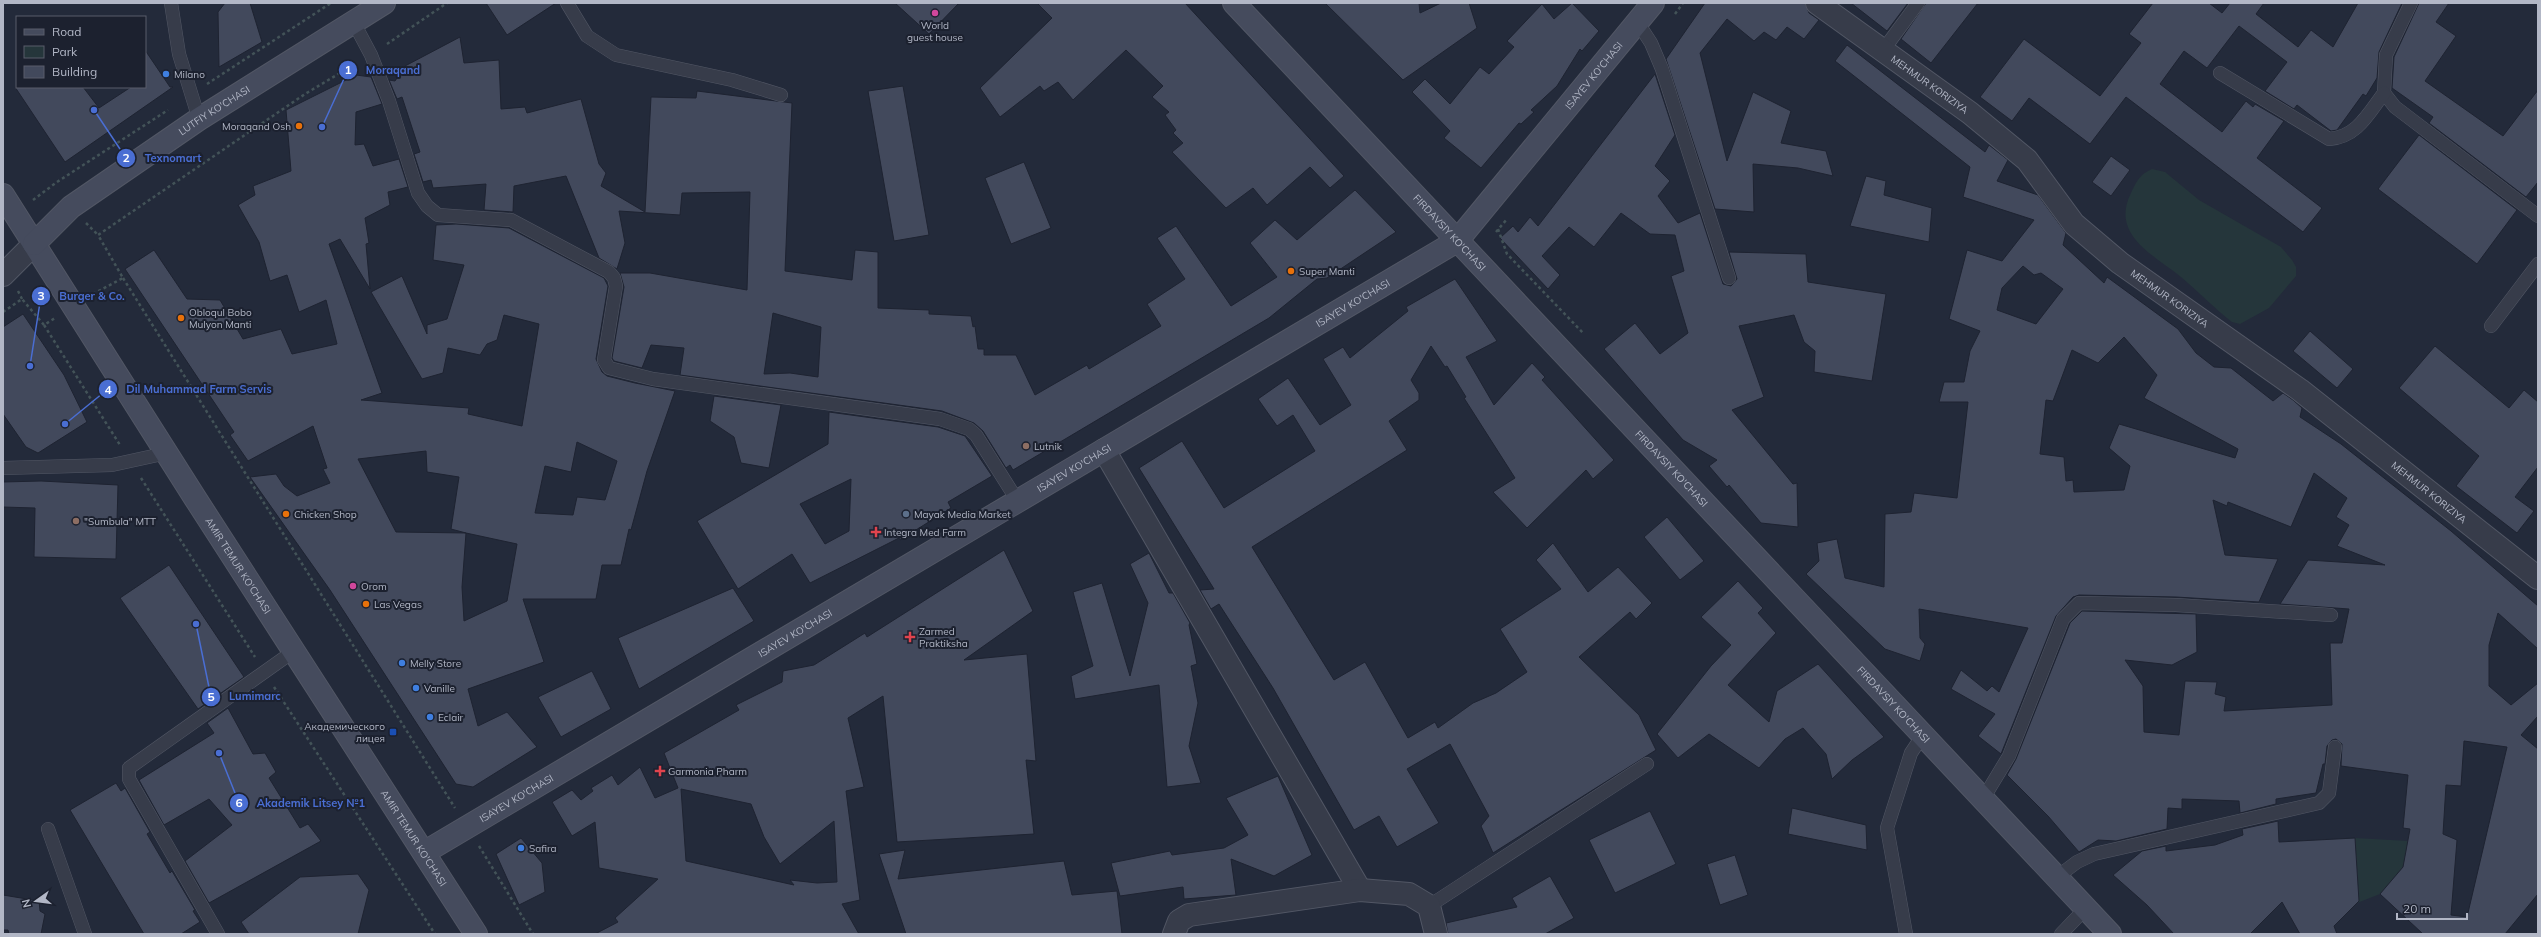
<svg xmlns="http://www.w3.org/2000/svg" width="2541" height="937" font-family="Mulish,sans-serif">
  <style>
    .green { fill: #25363b }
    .building { fill: #42495c; stroke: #1e2331; fill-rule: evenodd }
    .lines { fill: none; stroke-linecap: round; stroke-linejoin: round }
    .service-casing { stroke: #525765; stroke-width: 14 }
    .minor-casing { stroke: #525765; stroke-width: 24 }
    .secondary-casing { stroke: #525765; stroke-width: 24 }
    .path { stroke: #435358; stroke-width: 2.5; stroke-dasharray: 3 3; stroke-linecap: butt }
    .service { stroke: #373c4a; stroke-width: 13 }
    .minor { stroke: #373c4a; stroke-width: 22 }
    .secondary { stroke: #454b5d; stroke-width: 22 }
    .hotel-dot { fill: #d1479c; stroke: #1c212f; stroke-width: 1.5 }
    .shop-dot { fill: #3f7fe0; stroke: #1c212f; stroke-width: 1.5 }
    .food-dot { fill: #e8710a; stroke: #1c212f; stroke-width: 1.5 }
    .education-dot { fill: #8d6e63; stroke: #1c212f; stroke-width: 1.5 }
    .service-dot { fill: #5c6f8a; stroke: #1c212f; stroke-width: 1.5 }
    .health-dot { fill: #e0444e; stroke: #1c212f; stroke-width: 1.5 }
    .transit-dot { fill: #1a4fb4; stroke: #1c212f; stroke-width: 1.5 }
    .labels { text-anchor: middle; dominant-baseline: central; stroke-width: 4; stroke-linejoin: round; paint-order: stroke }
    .poi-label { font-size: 10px; fill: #b2b7c6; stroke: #1c212f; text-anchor: start }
    .street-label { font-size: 10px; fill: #b2b7c6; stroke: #1c212f }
    .leader { fill: none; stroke: #4a6ed3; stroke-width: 1.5 }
    .callout-dot { fill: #4a6ed3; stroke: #1c212f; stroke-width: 1.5 }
    .mark-label { font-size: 12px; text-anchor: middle; font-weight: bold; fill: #fff }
    .callout-label { font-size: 11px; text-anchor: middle; font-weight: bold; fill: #4a6ed3; stroke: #1c212f; stroke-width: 4; stroke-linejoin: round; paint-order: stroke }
  </style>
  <rect width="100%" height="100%" fill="#232a3a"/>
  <!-- green -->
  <g class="green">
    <path d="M2152,169L2165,172L2199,200L2281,247L2292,260L2296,267V276L2269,308L2240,324L2232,322C2214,308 2199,292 2181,277C2154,255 2110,235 2131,193C2137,181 2139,175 2152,169Z"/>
    <polygon points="2355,838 2409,841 2403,867 2380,894 2357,903"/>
  </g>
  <!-- building -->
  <g class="building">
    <polygon points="225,3 250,3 262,42 219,67 218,12"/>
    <polygon points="486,3 556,3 507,35"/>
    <polygon points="895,3 959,3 929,34"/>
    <polygon points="1037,3 1185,3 1344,176 1330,188 1310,167 1267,205 1253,188 1226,208 1172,152 1183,143 1173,133 1176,130 1165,115 1169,112 1152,97 1163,86 1126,50 1073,100 1058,82 1044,91 1040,86 1000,117 980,88 1052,18"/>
    <polygon points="1325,3 1419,3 1420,13 1441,3 1469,3 1477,28 1403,80"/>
    <polygon points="1572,3 1599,31 1582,51 1580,49 1557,86 1531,110 1534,112 1521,124 1519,123 1481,168 1444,138 1450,131 1412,92 1425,79 1450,104 1480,67 1489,74 1514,47 1507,41 1542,4 1554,19"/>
    <polygon points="1705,3 1805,3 1809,13 1819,20 1804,39 1787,27 1776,40 1764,32 1754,41 1727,19 1700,53 1727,161 1753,92 1791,111 1781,143 1826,151 1833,176 1798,168 1753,164 1754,212 1715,209 1666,59"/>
    <polygon points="1851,3 1908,3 1887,31"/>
    <polygon points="1926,3 1978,3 1931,63 1901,39"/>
    <polygon points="2153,3 2209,3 2222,13 2230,3 2264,3 2256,14 2298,47 2311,30 2333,47 2358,3 2402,3 2379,52 2377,78 2366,96 2363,94 2337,130 2331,131 2297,105 2294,109 2265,91 2287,62 2239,26 2207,68 2184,51 2160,84 2222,132 2246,101 2253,107 2255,104 2284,121 2257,158 2322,208 2303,232 2126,97 2090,144 2029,98 2012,121 1980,97 2024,39 2100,96 2141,43 2129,34"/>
    <polygon points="2419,3 2449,3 2436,22 2456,36 2425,81 2503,136 2538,90 2538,182 2526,197 2429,123 2433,117 2392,88 2394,57"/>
    <path d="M460,37L464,63L499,60L501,109L525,107L527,113L581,99L599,164L606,173L601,186L645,212L651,97L696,98L697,91L792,103L785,271L852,280L855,250L878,252V308L929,310V314L971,316L973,327L975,326L978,349H984V355H1016L1035,395L1087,365L1089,369L1161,326L1147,304L1185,279L1157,238L1176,226L1231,306L1277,277L1250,243L1275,220L1297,240L1355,190L1396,232L1327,278L1317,279L1269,318L1013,470L1010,465L1006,468L983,431L974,423L942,411L680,375L684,348L651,345L642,368L614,361L612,358L624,287L620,273H650L747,290L750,192L682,193L680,215L619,211L625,243L617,269L599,258L566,176L514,186L513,212L484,210L486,184L433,188L431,180L423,182L414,154L420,152L402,97L397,99L389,80L395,81L405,66ZM773,313L821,327L818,377L790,373L764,374Z"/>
    <path d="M1847,45L1985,152L1989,145L2008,160L1997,181L2038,195L2066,233L2063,245L2104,283L2107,277L2178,329L2196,353L2214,367L2231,368L2273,401L2283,393L2293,400L2302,408L2300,417L2341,444L2451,531L2538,606V649L2498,613L2489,645V686L2511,705L2538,683V716L2521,735L2538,749V894L2505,934H2423L2380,894L2403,867L2410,829L2403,828L2408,775L2341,766L2342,744L2336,739L2332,740L2327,746L2325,764H2323L2316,793L2276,799V804L2240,813L2239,801L2182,799V809L2168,808L2167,829L2116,841L2098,840L2079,852L2048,816L2007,775L2016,759L2070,623L2082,611L2196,614L2197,652L2172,665L2125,660L2143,686L2144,732L2179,735L2185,681L2217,682L2215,694L2226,697L2224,711L2332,705L2330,643H2342L2349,609L2280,604L2308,560L2385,565L2337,546L2349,525L2336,517L2347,498L2314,473L2291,527L2228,502L2227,506L2213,500L2225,555L2278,559L2259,602L2176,597L2079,595L2073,597L2056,616L2001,754L1978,736L1995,714L1951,689L1961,670L1987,691L1992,686L1999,692L2028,628L1919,609L1920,638L1925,644L1920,661L1885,649L1806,574L1819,561L1817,543L1837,539L1845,578L1884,587L1885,514L1911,512L1914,493L1957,498L1968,402H1939L1944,382H1964L1970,351L1980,331L1949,319L1967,250L2002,261L2034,220L1963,197L1970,167L1835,61ZM2023,266L2034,275L2041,273L2063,289L2036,324L1997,310L2002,288ZM2124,337L2157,375L2144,398L2238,449L2235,458L2119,424L2109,448L2130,466L2124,490L2074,492L2073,480L2066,481L2064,457L2040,454L2046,400L2053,401L2072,350L2098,363ZM2464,741L2507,747L2467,917L2451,915L2457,840L2443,834L2446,785L2461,786Z"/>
    <polygon points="145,50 170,87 173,87 65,162 15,87 83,87 99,108 131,87 145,87"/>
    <polygon points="1655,74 1675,135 1655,166 1670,181 1658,196 1678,223 1700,213 1723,284 1731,286 1737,279 1729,252 1806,254 1808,282 1886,294 1872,381 1814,372 1815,351 1804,342 1794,315 1739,326 1764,397 1732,410 1793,484 1797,483 1798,527 1761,523 1729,485 1727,487 1709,466 1717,460 1683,440 1604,349 1635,323 1660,354 1688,333 1671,276 1684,271 1675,235 1650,234 1621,213 1594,247 1569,227 1542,256 1560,275 1548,289 1500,238 1513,226 1518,232 1530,217 1538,226"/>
    <path d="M356,75L371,77L382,104L356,112L355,145L364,144L373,166L399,159L408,187L388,192L390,205L365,218L369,243L366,244L370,289L340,239L329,244L382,393L361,400L469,408L468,414L522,426L539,324L504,315L497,340L487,344L480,355L448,348L443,373L422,379L371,292L402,276L427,334V325L447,319L464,265L433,260L436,225L456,224L509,228L604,278L608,286L596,359L602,372L607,376L635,383L675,391L647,471L631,530L629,529L621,565H602L596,599H523L544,662L468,689L478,726L507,712L537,747L473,787L456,784L330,590L250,477L276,474L284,486L297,496L330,483L323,469L327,468L313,426L248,461L230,435L234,432L125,269L154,250L187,299L220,300L243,339L281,329L292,354L337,344L326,300L299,312L287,275L270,281L259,242L238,205L255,195L253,186L291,171L286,110ZM577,442L617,461L605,500L577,497L573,515L535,513L545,466L571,472ZM426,451L427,472L459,477L451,529L466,533L396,532L358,459ZM466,533L517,544L507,601L464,621L462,587Z"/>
    <polygon points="903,86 929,235 894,241 868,91"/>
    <polygon points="2419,135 2517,210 2477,264 2378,189"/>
    <polygon points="2111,156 2130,170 2111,196 2092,182"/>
    <polygon points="1024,162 1051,228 1011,244 985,178"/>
    <polygon points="1866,176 1886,181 1884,195 1932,208 1929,242 1850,226"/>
    <polygon points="1455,279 1497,341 1466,357 1494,405 1532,363 1545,377 1542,380 1614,460 1593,479 1586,470 1527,528 1493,492 1515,478 1464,398 1466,397 1447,366 1445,367 1431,346 1411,380 1419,393 1419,400 1389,421 1407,450 1252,547 1334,680 1365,662 1408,738 1435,722 1438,728 1473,703 1496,693 1527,672 1500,629 1561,589 1536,560 1553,543 1588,592 1618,567 1652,603 1636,619 1630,612 1579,657 1639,715 1656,750 1493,853 1481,826 1489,816 1450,744 1407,769 1439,823 1397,847 1379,816 1354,830 1273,688 1219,604 1211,609 1200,590 1214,589 1139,468 1182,441 1224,508 1315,451 1293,415 1277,426 1258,399 1288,378 1320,425 1351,405 1323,359 1343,347 1350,358 1408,311 1406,307"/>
    <polygon points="23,314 64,375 87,422 38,453 26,447 3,414 3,327"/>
    <polygon points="2310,331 2353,369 2337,388 2293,351"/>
    <polygon points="2435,346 2509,408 2524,390 2538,402 2538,467 2515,497 2534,511 2517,533 2456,486 2479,456 2399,388"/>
    <polygon points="714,396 781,405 769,468 741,463 734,437 710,421"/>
    <path d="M829,412L938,427L965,436L992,476L948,502L951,508L900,540L899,538L810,583L792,554L738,589L697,521L828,444ZM851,479L849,531L825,544L800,504Z"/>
    <polygon points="41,481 118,485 116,559 34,557 35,508 3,507 3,482"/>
    <polygon points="1667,517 1704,561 1680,580 1644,537"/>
    <path d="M1004,550L1033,611L964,660L1027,654L1036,761L1026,760L1034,834L897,842L883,696L848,718L864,787L846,791L860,900L842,904L859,934H595L618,922L615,918L658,879L599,868L595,822L572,836L552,802L572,790L581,800L593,791L591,788L612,775L618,785L640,767L655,798L678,788L664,753L739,710L736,705L782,682L783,671L814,665L865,633L867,637ZM681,789L751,804L764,837L780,864L834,821L837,882L817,883L790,880L794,885L686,861Z"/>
    <polygon points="1149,553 1169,593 1173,593 1190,623 1189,625 1197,664 1191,666 1198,703 1189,746 1201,783 1167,787 1159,685 1075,699 1071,676 1093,666 1073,592 1102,583 1130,676 1148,603 1130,564"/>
    <polygon points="169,565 244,677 198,709 120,598"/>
    <polygon points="1738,581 1763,608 1758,613 1776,633 1728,685 1769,722 1777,691 1818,664 1884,737 1852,760 1832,779 1826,754 1803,728 1785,739 1759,768 1709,734 1678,758 1657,734 1711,666 1731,645 1701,617"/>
    <polygon points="733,588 754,621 639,689 618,638"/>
    <polygon points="592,671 611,709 561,737 538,697"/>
    <polygon points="228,708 253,754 265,753 276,772 269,778 300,828 308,824 321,841 209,903 185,861 232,825 209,799 164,825 139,780 214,733 207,723"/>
    <polygon points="1278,776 1312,855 1274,876 1231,859 1236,895 1184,899 1183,887 1120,896 1111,863 1170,851 1172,855 1224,848 1248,835 1226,798"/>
    <polygon points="116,783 121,791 125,788 150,832 147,834 170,873 172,871 195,910 193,911 200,922 181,934 144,934 70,810"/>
    <polygon points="1792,808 1866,825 1867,850 1788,834"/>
    <polygon points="1650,811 1676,864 1615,893 1589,840"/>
    <polygon points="2278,821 2279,842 2355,838 2359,901 2334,926 2337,934 2300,934 2282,902 2250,934 2174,934 2147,905 2113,875 2142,851 2166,846 2166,851 2215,845 2243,835 2242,829"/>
    <polygon points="521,838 542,863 545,892 519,905 496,854"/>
    <polygon points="905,850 898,879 1064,861 1072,895 1117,891 1122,934 906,934 879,854"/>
    <polygon points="1735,855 1748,895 1720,905 1707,864"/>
    <polygon points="358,874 369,890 358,934 249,934 241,922 300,877"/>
    <polygon points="1550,876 1574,918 1545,934 1448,934 1446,923 1517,907 1512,898"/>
    <polygon points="3,895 39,901 40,911 45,914 41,934 9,934 8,930 3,930"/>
  </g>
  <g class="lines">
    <defs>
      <g id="service">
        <polyline points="171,3 179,54 199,119"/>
        <polyline points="567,3 587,36 616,55 732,80 781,95"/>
        <polyline points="2411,3 2386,55 2384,93 2395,107 2538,216"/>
        <polyline points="354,23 371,55 389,101 418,193 427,206 438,215 511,220 609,272 614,278 616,286 604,360 609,368 653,379 940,419 969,429 976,435 1017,500"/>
        <polyline points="1638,23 1651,43 1662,69 1729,278"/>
        <polyline points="1884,49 1918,3"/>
        <path d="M2220,73L2329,139C2357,137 2368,114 2384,93"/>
        <polyline points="2491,326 2538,264"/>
        <polyline points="3,468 112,465 167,453"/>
        <polyline points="1983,799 2009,756 2063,619 2079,603 2176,605 2331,615"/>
        <polyline points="48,829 85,934"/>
        <polyline points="2057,877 2077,862 2094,854 2319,803 2329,793 2335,747"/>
        <polyline points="1429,906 1647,764"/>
        <polyline points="218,934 129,779 129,768 294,651"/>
        <polyline points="1906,934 1887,828 1911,753 1923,735"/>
        <polyline points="2061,934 2086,908"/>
      </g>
      <g id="minor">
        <path id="s1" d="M1817,3L1970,113L2027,160L2074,224L2120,263L2300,390L2538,578"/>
        <polyline points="3,275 34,244"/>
        <polyline points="1104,450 1360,890"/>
        <polyline points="1174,934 1179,921 1189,915 1360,890 1409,894 1429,906 1436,934"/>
      </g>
      <g id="secondary">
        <path id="s2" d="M1234,3L2110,934"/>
        <path id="s3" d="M3,195L195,498L476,934"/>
        <path id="s4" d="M34,244L71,207L199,119L384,3"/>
        <path id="s5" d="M425,852L1457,241L1653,3"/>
      </g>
    </defs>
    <!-- service casing -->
    <use href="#service" class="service-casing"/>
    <!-- minor casing -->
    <use href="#minor" class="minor-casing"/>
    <!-- secondary casing -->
    <use href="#secondary" class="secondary-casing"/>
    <!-- path -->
    <g class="path">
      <polyline points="1675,14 1683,3"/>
      <polyline points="387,44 447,3"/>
      <polyline points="207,84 331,3"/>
      <polyline points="33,200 57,182 168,110"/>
      <polyline points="86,223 98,235"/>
      <polyline points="1498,229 1507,254 1584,334"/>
      <polyline points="1496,232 1507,219"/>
      <polyline points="123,278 455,808"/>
      <polyline points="18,291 22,299"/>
      <polyline points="93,294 123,278 98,235 305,94 355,64"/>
      <polyline points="3,312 22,299 44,325 55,318"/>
      <polyline points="44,325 120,445"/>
      <polyline points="141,478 255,657"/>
      <polyline points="274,687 435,934"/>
      <polyline points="479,846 533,934"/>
    </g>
    <!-- service -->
    <use href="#service" class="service"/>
    <!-- minor -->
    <use href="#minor" class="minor"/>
    <!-- secondary -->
    <use href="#secondary" class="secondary"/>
  </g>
  <!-- markers -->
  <g class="hotel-dot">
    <circle cx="935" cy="13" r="4"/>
    <circle cx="353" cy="586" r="4"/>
  </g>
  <g class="shop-dot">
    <circle cx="166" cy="74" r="4"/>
    <circle cx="402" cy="663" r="4"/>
    <circle cx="416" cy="688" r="4"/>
    <circle cx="430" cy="717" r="4"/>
    <circle cx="521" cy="848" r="4"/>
  </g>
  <g class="food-dot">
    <circle cx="299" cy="126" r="4"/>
    <circle cx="1291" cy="271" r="4"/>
    <circle cx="181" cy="318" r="4"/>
    <circle cx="286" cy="514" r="4"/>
    <circle cx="366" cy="604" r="4"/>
  </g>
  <g class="education-dot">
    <circle cx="1026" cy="446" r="4"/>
    <circle cx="76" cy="521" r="4"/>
  </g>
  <circle class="service-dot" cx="906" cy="514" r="4"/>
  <g class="health-dot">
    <path d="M874 526h4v4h4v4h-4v4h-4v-4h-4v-4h4z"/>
    <path d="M908 631h4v4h4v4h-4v4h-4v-4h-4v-4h4z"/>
    <path d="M658 765h4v4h4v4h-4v4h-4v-4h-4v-4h4z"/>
  </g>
  <rect class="transit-dot" x="389" y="728" width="8" height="8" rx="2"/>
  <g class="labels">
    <!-- poi labels -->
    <g class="poi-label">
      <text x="935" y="25" text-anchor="middle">World<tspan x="935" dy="12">guest house</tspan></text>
      <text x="174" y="74">Milano</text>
      <text x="291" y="126" text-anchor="end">Moraqand Osh</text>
      <text x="1299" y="271">Super Manti</text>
      <text x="189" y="312">Obloqul Bobo<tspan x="189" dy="12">Mulyon Manti</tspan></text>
      <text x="1034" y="446">Lutnik</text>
      <text x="294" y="514">Chicken Shop</text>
      <text x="914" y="514">Mayak Media Market</text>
      <text x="84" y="521">"Sumbula" MTT</text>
      <text x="884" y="532">Integra Med Farm</text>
      <text x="361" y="586">Orom</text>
      <text x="374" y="604">Las Vegas</text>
      <text x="919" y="631">Zarmed<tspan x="919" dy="12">Praktiksha</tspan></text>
      <text x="410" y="663">Melly Store</text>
      <text x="424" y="688">Vanille</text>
      <text x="438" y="717">Eclair</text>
      <text x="385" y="726" text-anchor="end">Академического<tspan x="385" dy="12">лицея</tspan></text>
      <text x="668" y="771">Garmonia Pharm</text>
      <text x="529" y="848">Safira</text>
    </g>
    <!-- street labels -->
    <g class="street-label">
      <text stroke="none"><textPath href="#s5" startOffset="1414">ISAYEV KO'CHASI</textPath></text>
      <text stroke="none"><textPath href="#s1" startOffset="139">MEHMUR KORIZIYA</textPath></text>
      <text stroke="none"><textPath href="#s4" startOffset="225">LUTFIY KO'CHASI</textPath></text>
      <text stroke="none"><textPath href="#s2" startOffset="315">FIRDAVSIY KO'CHASI</textPath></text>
      <text stroke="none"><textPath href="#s1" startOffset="463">MEHMUR KORIZIYA</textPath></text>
      <text stroke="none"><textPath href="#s5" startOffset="1078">ISAYEV KO'CHASI</textPath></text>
      <text stroke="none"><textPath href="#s5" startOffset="754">ISAYEV KO'CHASI</textPath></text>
      <text stroke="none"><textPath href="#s2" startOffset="639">FIRDAVSIY KO'CHASI</textPath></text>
      <text stroke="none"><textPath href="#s1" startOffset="787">MEHMUR KORIZIYA</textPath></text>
      <text stroke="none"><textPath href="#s3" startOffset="439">AMIR TEMUR KO'CHASI</textPath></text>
      <text stroke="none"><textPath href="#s5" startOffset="430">ISAYEV KO'CHASI</textPath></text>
      <text stroke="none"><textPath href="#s2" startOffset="963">FIRDAVSIY KO'CHASI</textPath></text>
      <text stroke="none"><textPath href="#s5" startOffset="106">ISAYEV KO'CHASI</textPath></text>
      <text stroke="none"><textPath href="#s3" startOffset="763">AMIR TEMUR KO'CHASI</textPath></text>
    </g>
  </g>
  <!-- callouts -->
  <path class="leader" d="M322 127L348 70M94 110L126 158M30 366L41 296M65 424L108 389M196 624L211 697M219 753L239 803"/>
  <g class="callout-dot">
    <circle cx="322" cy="127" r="4"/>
    <circle cx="94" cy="110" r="4"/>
    <circle cx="30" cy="366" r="4"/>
    <circle cx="65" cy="424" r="4"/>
    <circle cx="196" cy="624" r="4"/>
    <circle cx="219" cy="753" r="4"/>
    <circle cx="348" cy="70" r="10"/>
    <circle cx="126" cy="158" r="10"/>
    <circle cx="41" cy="296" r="10"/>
    <circle cx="108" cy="389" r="10"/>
    <circle cx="211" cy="697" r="10"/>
    <circle cx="239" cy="803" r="10"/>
  </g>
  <g class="mark-label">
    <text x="348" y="74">1</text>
    <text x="126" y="162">2</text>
    <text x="41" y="300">3</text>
    <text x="108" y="394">4</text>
    <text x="211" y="701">5</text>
    <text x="239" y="807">6</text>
  </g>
  <g class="callout-label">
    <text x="393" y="74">Moraqand</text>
    <text x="173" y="162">Texnomart</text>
    <text x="92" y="300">Burger &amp; Co.</text>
    <text x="199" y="393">Dil Muhammad Farm Servis</text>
    <text x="255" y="700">Lumimarc</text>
    <text x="311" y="807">Akademik Litsey №1</text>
  </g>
  <!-- border -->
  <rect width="2541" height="937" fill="none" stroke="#b2b7c6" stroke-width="8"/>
  <!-- legend -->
  <rect x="16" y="16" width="130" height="72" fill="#1c212f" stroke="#585d6b"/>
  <rect x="24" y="29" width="20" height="6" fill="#454b5d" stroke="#585d6b"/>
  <text x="52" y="36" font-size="12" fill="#b2b7c6">Road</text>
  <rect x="24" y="46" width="20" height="12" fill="#25363b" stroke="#585d6b"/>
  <text x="52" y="56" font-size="12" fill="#b2b7c6">Park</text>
  <rect x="24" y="66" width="20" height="12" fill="#42495c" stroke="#585d6b"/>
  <text x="52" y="76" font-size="12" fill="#b2b7c6">Building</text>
  <!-- north arrow -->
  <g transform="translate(36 901) rotate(256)" stroke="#1c212f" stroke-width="3" paint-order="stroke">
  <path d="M0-3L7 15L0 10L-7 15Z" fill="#b2b7c6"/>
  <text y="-6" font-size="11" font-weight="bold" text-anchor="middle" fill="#b2b7c6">N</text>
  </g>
  <!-- scale -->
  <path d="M2397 913v6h70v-6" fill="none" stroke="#b2b7c6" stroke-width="2"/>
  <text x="2403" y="913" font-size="12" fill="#b2b7c6" stroke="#1c212f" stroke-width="3" paint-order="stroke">20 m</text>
</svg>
